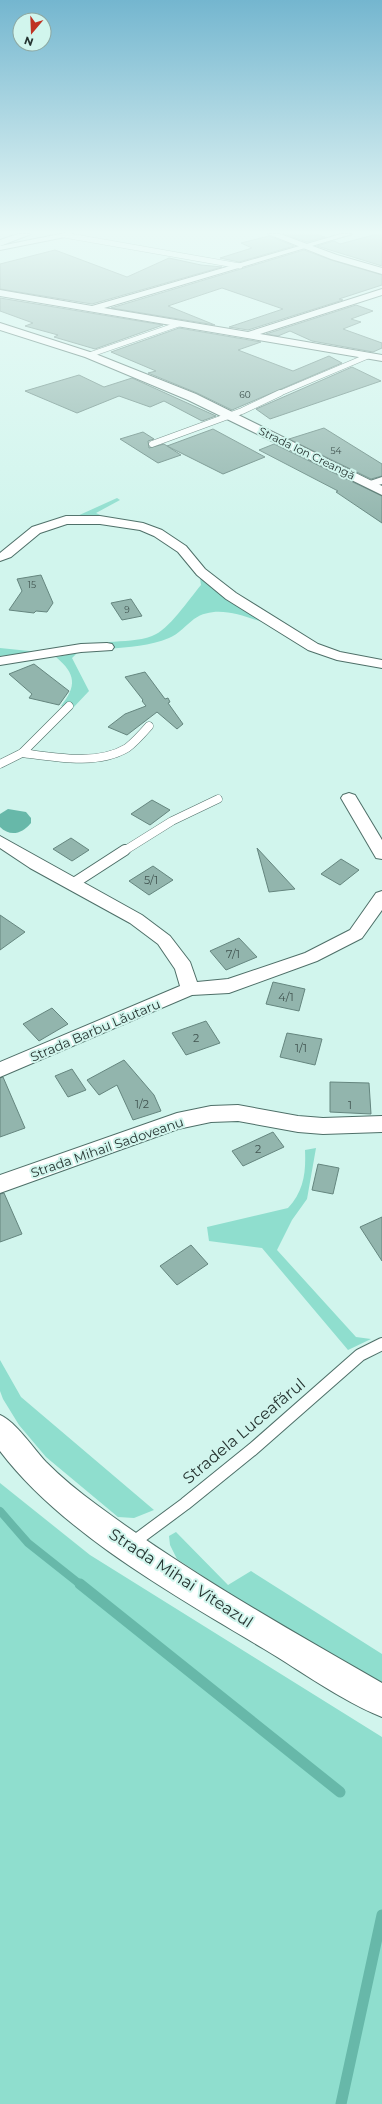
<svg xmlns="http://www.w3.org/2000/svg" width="382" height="2104" font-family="Montserrat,sans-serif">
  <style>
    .green { fill: #8fdece }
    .water { fill: #67b8a9 }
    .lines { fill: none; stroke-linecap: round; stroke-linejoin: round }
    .stream-far1 { stroke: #67b8a9; stroke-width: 8 }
    .stream { stroke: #67b8a9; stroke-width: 11 }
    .building { fill: #92b5ad; stroke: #65867f }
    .lane-far4-casing { stroke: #4e6f68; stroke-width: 6 }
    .lane-far3-casing { stroke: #4e6f68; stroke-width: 7 }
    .lane-far2-casing { stroke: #4e6f68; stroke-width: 9 }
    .lane-far1-casing { stroke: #4e6f68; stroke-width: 12 }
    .lane-casing { stroke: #4e6f68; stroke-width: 14 }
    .street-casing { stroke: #4e6f68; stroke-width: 2 }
    .secondary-casing { stroke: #4e6f68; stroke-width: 2 }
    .lane-far4 { stroke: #fff; stroke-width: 5 }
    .lane-far3 { stroke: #fff; stroke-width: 6 }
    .lane-far2 { stroke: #fff; stroke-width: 8 }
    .lane-far1 { stroke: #fff; stroke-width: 10 }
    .lane { stroke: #fff; stroke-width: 12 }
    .street { fill: #fff; fill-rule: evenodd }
    .secondary { fill: #fff; fill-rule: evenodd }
    .labels { text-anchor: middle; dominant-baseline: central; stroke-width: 4; stroke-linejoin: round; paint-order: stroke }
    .far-number-label { font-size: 9px; fill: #415450 }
    .far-street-label { font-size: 11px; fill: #263431; stroke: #d1f5ed }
    .number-label { font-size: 11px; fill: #415450 }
    .street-label { font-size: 13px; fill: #263431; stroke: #d1f5ed }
    .near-street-label { font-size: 16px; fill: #263431; stroke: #d1f5ed }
  </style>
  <rect width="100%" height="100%" fill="#d1f5ed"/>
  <!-- green -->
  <g class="green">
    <polygon points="117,498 120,500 96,513 109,519 75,517"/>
    <path d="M196,572L265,623C243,616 216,604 194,619C186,625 179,634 169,638C150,646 129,647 108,649L109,642C123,641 139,641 152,636C169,630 189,599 201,585L200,578Z"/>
    <polygon points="0,648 39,652 0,656"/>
    <path d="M77,653L72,658L89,691L72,709L61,706C77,686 76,674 56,657Z"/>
    <path d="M316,1148L307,1199L292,1220L277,1250L356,1337L371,1339L348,1350L262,1248L209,1241L207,1227L288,1208C304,1191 306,1172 305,1150Z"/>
    <polygon points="0,1360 21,1397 154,1510 134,1518 118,1517 46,1457 19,1425 3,1399 0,1391"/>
    <polygon points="0,1483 90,1555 382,1737 382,2104 0,2104"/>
    <polygon points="176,1532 228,1585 251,1571 382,1654 382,1685 305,1643 177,1559 170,1545 169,1536"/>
  </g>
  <!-- water -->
  <path class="water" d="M8,809L26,812L31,818V823C22,834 10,837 0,827V814Z"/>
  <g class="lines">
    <!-- stream-far1 -->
    <polyline class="stream-far1" points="0,1511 28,1543 81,1585"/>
    <!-- stream -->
    <g class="stream">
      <polyline points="80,1584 340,1792"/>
      <polyline points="341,2104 382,1915"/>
    </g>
  </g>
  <!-- building -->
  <g class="building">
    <polygon points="283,234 316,234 325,237 307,242"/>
    <polygon points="377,234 382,234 382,266 317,246 334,241 340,244"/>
    <polygon points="269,236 294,246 239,262 220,258 252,248 241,243"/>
    <polygon points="55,250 127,277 169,258 201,265 222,267 92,304 0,289 0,264"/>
    <polygon points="304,250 331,260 382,275 382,285 339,299 343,300 248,330 229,327 283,309 222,288 168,306 215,325 111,308"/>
    <polygon points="0,298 163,325 95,349 54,337 58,335 25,326 33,323 0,311"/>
    <polygon points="356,305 373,311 351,319 361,322 343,329 382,343 382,348 373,352 312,341 290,331 278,336 266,334"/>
    <polygon points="179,328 261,342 238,350 293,371 329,356 342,363 232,410 197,393 148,373 156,371 111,352"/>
    <polygon points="352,367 381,381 270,419 256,409"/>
    <polygon points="79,375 104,387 132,378 216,416 202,421 164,401 150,407 119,396 77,413 25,391"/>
    <polygon points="324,428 382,464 382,476 371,479 289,439"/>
    <polygon points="213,429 265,457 223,474 167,446"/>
    <polygon points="143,432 154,439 148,441 149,448 164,444 181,455 158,463 120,439"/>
    <polygon points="274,444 382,496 382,523 336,492 338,491 259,450"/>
    <polygon points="41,575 53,603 47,612 36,611 34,613 9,610 22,591 17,579"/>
    <polygon points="131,599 142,616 122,620 111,603"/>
    <polygon points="34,664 69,691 59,705 29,698 32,694 9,674"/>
    <polygon points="145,672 165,699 168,698 170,702 168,703 183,724 177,729 157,712 127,735 108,727 125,714 146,706 142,701 143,700 125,677"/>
    <polygon points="152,800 170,810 150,825 131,814"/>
    <polygon points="71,838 89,850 72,861 53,849"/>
    <polygon points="257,848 295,889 269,892"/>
    <polygon points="341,859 359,870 340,885 321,874"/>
    <polygon points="153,866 173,880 149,895 129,881"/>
    <polygon points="0,915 25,932 0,950"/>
    <polygon points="239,938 257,957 226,970 210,951"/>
    <polygon points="273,982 305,989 299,1011 266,1004"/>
    <polygon points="52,1008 68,1024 39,1041 23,1024"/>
    <polygon points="206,1021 220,1043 186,1055 172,1033"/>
    <polygon points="287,1033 322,1039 315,1065 280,1057"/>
    <polygon points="124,1060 154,1095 161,1111 133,1120 117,1085 99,1095 87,1080"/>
    <polygon points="72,1069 86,1090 68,1097 55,1076"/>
    <polygon points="3,1077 25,1128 0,1137 0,1078"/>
    <polygon points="330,1082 369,1083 371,1114 330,1112"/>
    <polygon points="273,1132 284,1147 243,1166 232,1151"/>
    <polygon points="318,1164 339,1168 333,1194 312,1190"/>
    <polygon points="4,1193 22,1234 0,1242 0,1194"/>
    <polygon points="382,1217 382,1261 360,1227"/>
    <polygon points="191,1245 208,1264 177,1285 160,1266"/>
  </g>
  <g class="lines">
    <defs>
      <g id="lane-far4">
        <polyline points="64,235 240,266"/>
        <polyline points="89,355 179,324"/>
        <polyline points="278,394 368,356"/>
      </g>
      <polyline id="lane-far3" points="152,444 242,411 280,393"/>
      <g id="lane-far2">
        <path d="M22,753C54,757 97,766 127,748C135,742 142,734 149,726"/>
        <polyline points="0,764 22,753 69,706"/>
        <polyline points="124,851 172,821 218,799"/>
      </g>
      <polyline id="lane-far1" points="74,883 125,850"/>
      <polyline id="lane" points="131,1544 185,1504 253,1449 360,1355 382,1344"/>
      <g id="street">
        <polygon points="60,234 74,234 70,236 0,250 0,246"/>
        <polygon points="341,234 352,234 104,308 248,332 382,289 382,295 260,334 382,355 382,361 0,296 0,290 92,306"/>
        <polygon points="382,477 382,484 371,487 365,484 367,482"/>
        <polygon points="66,516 100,516 143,523 162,530 186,546 205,569 236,593 318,644 340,652 382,660 382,668 337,660 308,650 226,599 197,575 178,552 154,536 140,530 100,524 67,524 40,533 11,557 0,561 0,553 32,527"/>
        <polygon points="107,643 112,644 114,647 112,650 81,652 0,665 0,657 81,644"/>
        <polygon points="349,793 355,795 382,840 382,859 376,858 341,798 343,795"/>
        <polygon points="0,836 142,915 170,936 190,962 197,982 228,979 305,953 350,930 376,893 382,891 382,910 362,938 317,961 229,993 192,995 0,1077 0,1062 180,986 175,969 158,944 130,923 30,868 0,848"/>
        <polygon points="238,1105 298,1116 323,1118 382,1116 382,1132 323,1134 298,1132 238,1121 211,1122 178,1129 0,1193 0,1175 177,1113 211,1106"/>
      </g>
      <g id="secondary">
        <polygon points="18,234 31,234 0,246 0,240"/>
        <polygon points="268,234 280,234 337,255 382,268 382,274 331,259"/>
        <polygon points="0,323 93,353 196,394 382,486 382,495 188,400 85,357 0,330"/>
        <path d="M0,1415C16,1422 33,1448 46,1462C62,1478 79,1492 97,1505C187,1572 285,1627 382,1683V1717C342,1701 301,1671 264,1649C176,1596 62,1533 0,1451Z"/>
      </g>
    </defs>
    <!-- lane-far4 casing -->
    <use href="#lane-far4" class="lane-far4-casing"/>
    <!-- lane-far3 casing -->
    <use href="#lane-far3" class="lane-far3-casing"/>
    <!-- lane-far2 casing -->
    <use href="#lane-far2" class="lane-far2-casing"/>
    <!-- lane-far1 casing -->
    <use href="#lane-far1" class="lane-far1-casing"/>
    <!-- lane casing -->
    <use href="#lane" class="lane-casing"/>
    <!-- street casing -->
    <use href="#street" class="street-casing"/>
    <!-- secondary casing -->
    <use href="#secondary" class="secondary-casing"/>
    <!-- lane-far4 -->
    <use href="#lane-far4" class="lane-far4"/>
    <!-- lane-far3 -->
    <use href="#lane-far3" class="lane-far3"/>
    <!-- lane-far2 -->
    <use href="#lane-far2" class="lane-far2"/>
    <!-- lane-far1 -->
    <use href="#lane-far1" class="lane-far1"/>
    <!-- lane -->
    <use href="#lane" class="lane"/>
    <!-- street -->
    <use href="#street" class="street"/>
    <!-- secondary -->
    <use href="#secondary" class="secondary"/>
  </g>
  <!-- sky -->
  <linearGradient id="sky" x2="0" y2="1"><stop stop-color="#74b6cf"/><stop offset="0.44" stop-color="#eafaf7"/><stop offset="1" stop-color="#eafaf7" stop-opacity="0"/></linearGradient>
  <rect width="382" height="528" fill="url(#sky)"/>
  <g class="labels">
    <!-- far-number labels -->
    <g class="far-number-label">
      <text x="245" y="394">60</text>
      <text x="336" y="450">54</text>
      <text x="32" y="584">15</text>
      <text x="127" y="609">9</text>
    </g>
    <!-- far-street labels -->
    <g class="far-street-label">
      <text transform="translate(307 453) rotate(26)">Strada Ion Creangă</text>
    </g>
    <!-- number labels -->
    <g class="number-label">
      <text x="151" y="880">5/1</text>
      <text x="233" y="954">7/1</text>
      <text x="286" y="997">4/1</text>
      <text x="196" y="1038">2</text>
      <text x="301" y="1048">1/1</text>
      <text x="142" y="1104">1/2</text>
      <text x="350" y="1105">1</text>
      <text x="258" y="1149">2</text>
    </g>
    <!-- street labels -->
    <g class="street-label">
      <text transform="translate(95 1030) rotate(-23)">Strada Barbu Lăutaru</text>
      <text transform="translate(107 1147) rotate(-19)">Strada Mihail Sadoveanu</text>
    </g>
    <!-- near-street labels -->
    <g class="near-street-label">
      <text transform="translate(244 1431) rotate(-40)">Stradela Luceafărul</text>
      <text transform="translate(181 1578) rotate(33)">Strada Mihai Viteazul</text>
    </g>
  </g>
  <!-- north arrow -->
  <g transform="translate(32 32) rotate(199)"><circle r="19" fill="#d1f5ed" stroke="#8da8a2"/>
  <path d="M0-3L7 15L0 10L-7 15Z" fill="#bf3223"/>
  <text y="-6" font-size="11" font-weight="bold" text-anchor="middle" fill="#263431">N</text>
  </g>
</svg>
